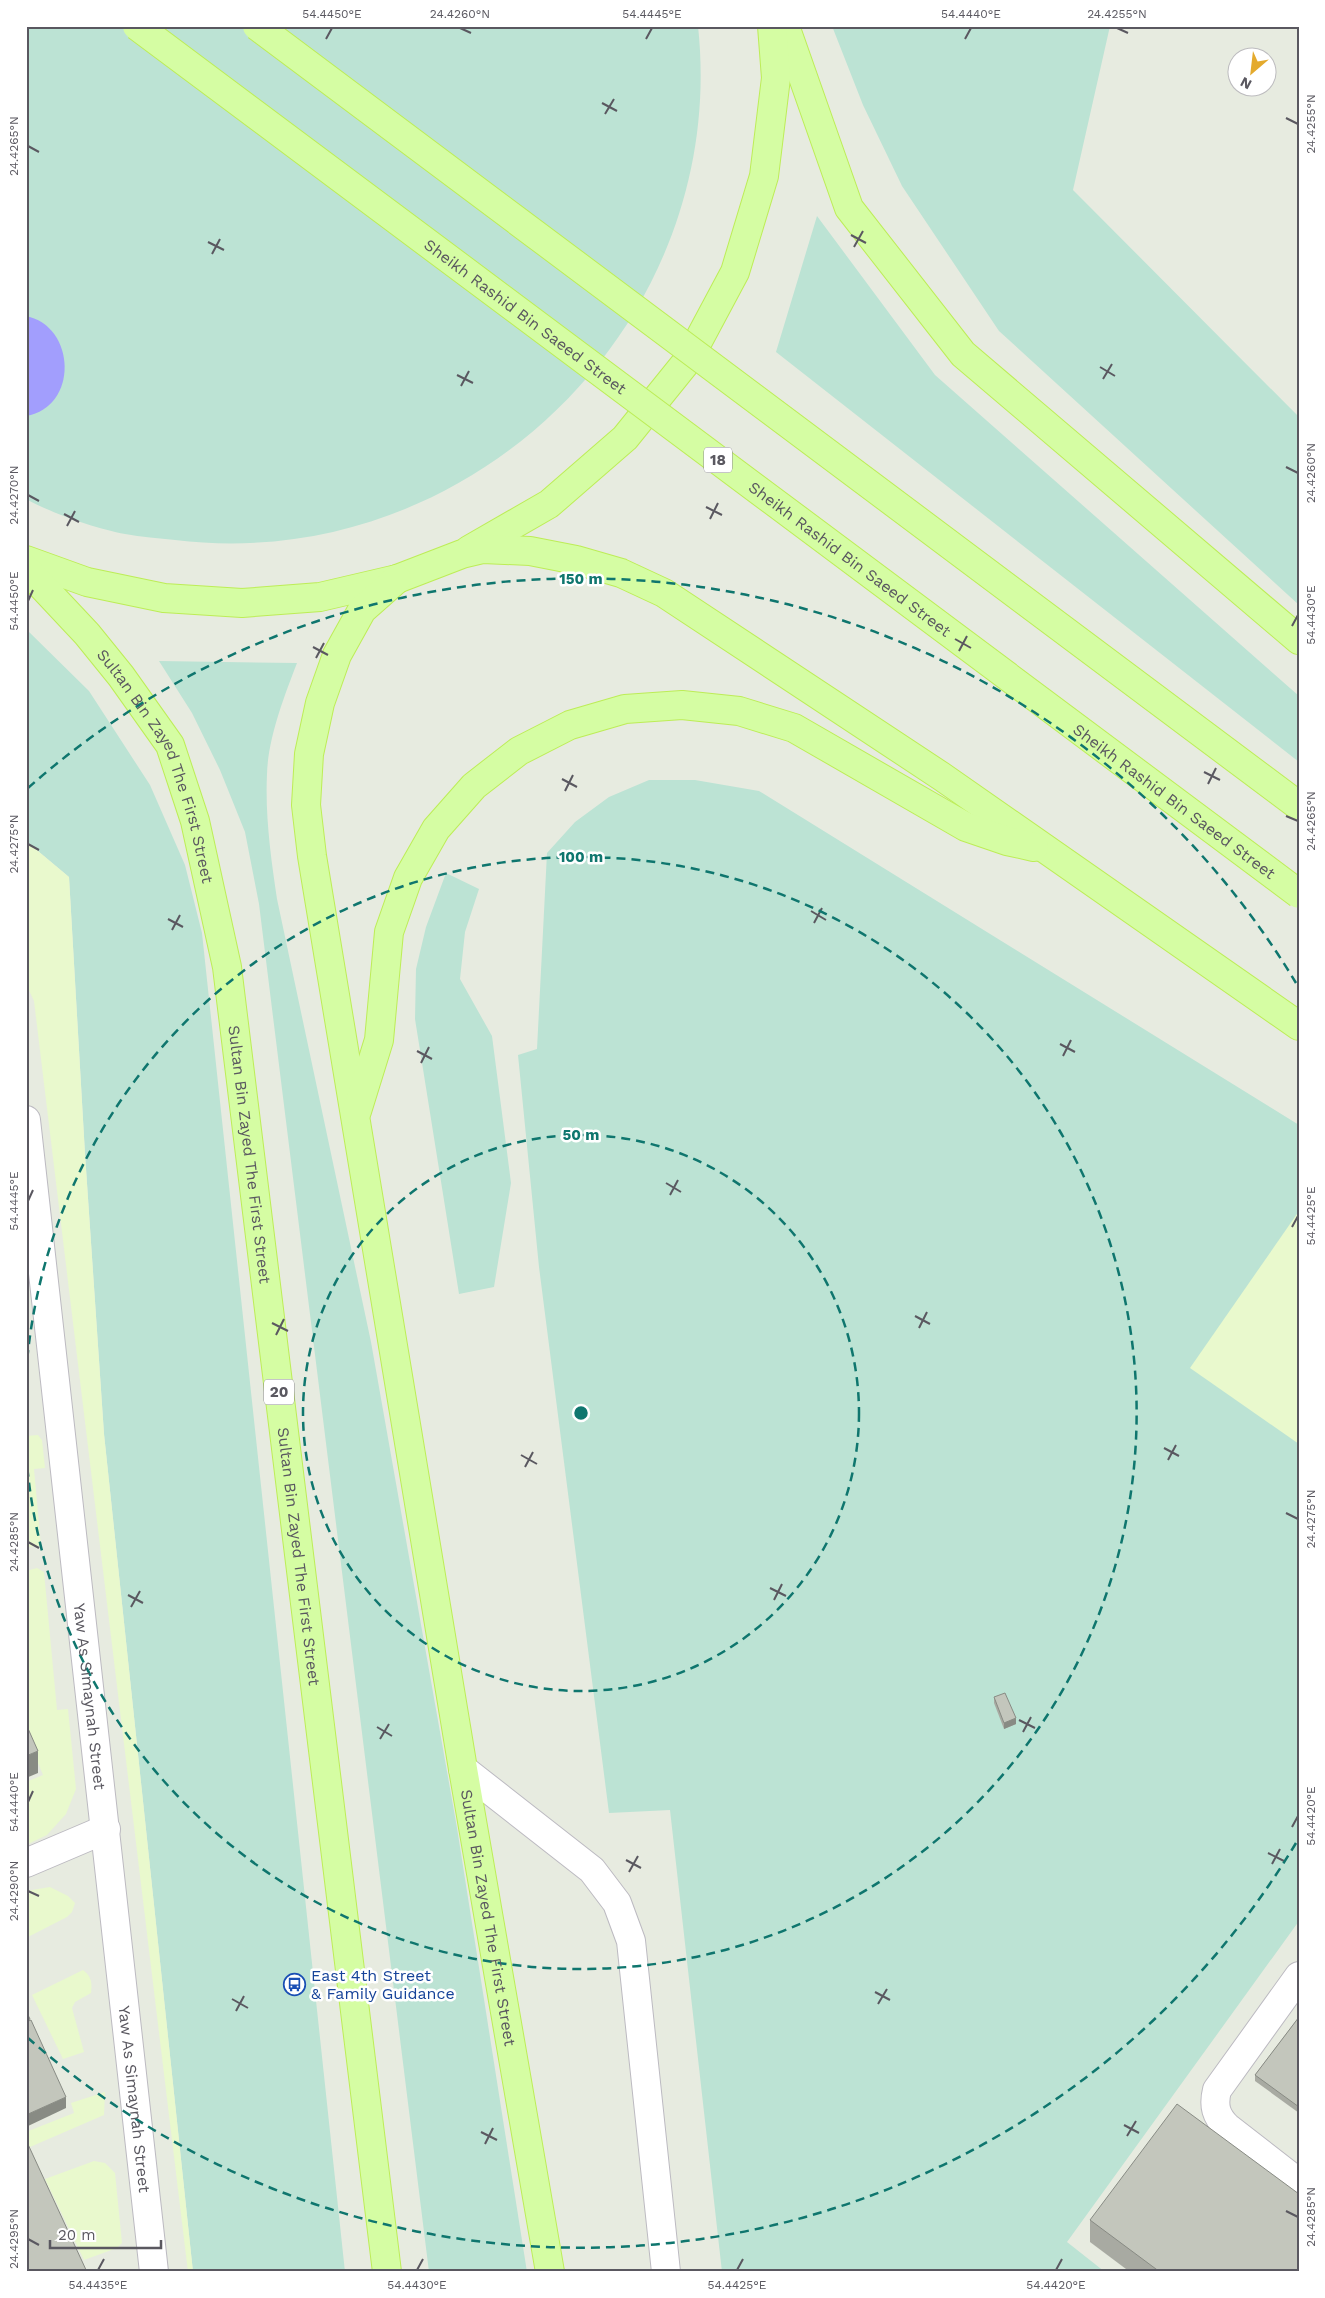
<svg xmlns="http://www.w3.org/2000/svg" width="1325" height="2298" font-family="'Work Sans',sans-serif">
  <style>
    .green { fill: #bce3d4 }
    .sand { fill: #e9f9cd }
    .water { fill: #a29efd }
    .lines { fill: none; stroke-linecap: round; stroke-linejoin: round }
    .minor-casing { stroke: #bcbac1; stroke-width: 30 }
    .major-casing { stroke: #bded57; stroke-width: 30 }
    .minor { stroke: #fff; stroke-width: 28 }
    .major { stroke: #d5fda3; stroke-width: 28 }
    .major-bridge-casing { stroke: #bded57; stroke-width: 30; stroke-linecap: butt }
    .major-bridge { stroke: #d5fda3; stroke-width: 28 }
    .wall { fill: #a8aaa2 }
    .shaded-wall { fill: #888b84 }
    .building { fill: #c3c6bc; stroke: #888b84 }
    .ticks { fill: none; stroke: #5a5860; stroke-width: 2 }
    .ring { fill: none; stroke: #0f766e; stroke-width: 2.5; stroke-dasharray: 9 6 }
    .labels { text-anchor: middle; dominant-baseline: central; stroke-width: 5; stroke-linejoin: round; paint-order: stroke }
    .shield { fill: #fff; stroke: #8c8a90; stroke-width: 1 }
    .shield-label { font-size: 15px; font-weight: bold; fill: #5a5860 }
    .street-label { font-size: 16px; fill: #5a5860; stroke: #fff }
    .transit-label { font-size: 16px; fill: #164399; stroke: #fff; text-anchor: start }
    .centre { fill: #0f766e; stroke: #fff; stroke-width: 2.5 }
    .ring-label { font-size: 15px; text-anchor: middle; font-weight: bold; fill: #0f766e; stroke: #fff; stroke-width: 5; stroke-linejoin: round; paint-order: stroke }
    .neatline { fill: none; stroke: #5a5860; stroke-width: 2 }
    .ticks-label { font-size: 12px; text-anchor: middle; fill: #5a5860 }
  </style>
  <rect width="100%" height="100%" fill="#e7ebe0"/>
  <!-- green -->
  <g class="green">
    <path d="M26,26H698C730,322 470,576 175,540C159,538 141,537 125,534C97,529 51,513 26,499Z"/>
    <polygon points="832,26 1110,26 1073,190 1299,417 1299,605 999,331 902,186 863,105"/>
    <polygon points="817,216 935,375 1299,696 1299,762 776,352"/>
    <polygon points="26,629 89,691 150,785 185,865 202,933 345,2272 193,2272 104,1434 85,1154 69,877 26,841"/>
    <path d="M159,661L297,663C284,697 268,738 267,774C265,816 271,858 277,899L371,1342L457,1828L527,2272H429L259,904L245,832L220,770L192,713Z"/>
    <polygon points="649,780 695,780 759,791 1299,1125 1299,1921 1067,2242 1105,2272 722,2272 670,1810 609,1813 539,1267 518,1055 537,1049 547,853 575,822 609,797"/>
    <polygon points="446,873 479,889 465,932 460,979 492,1036 511,1183 494,1287 459,1294 415,1019 416,969 426,927"/>
  </g>
  <!-- sand -->
  <g class="sand">
    <polygon points="26,841 69,877 85,1154 104,1434 193,2272 188,2272 34,1001 26,984"/>
    <polygon points="1299,1211 1299,1444 1190,1368"/>
    <polygon points="38,1435 42,1440 45,1468 34,1469 41,1546 27,1547 26,1436"/>
    <polygon points="37,1568 44,1572 57,1710 68,1709 76,1789 66,1814 47,1835 28,1844 26,1844 26,1782 43,1775 26,1734 26,1571"/>
    <polygon points="50,1887 68,1896 75,1903 72,1912 67,1917 26,1938 26,1891"/>
    <path d="M83,1970C92,1977 92,1983 91,1993L75,2002L72,2008L84,2052L63,2059L32,1995Z"/>
    <polygon points="105,2092 104,2115 30,2147 26,2141 26,2132 74,2113 71,2103"/>
    <polygon points="94,2161 105,2163 115,2173 122,2243 117,2248 84,2260 45,2179"/>
  </g>
  <!-- water -->
  <path class="water" d="M26,316C76,326 79,407 26,416Z"/>
  <g class="lines">
    <defs>
      <g id="minor">
        <path id="s1" d="M26,1120L154,2272"/>
        <polyline points="463,1769 592,1870 617,1903 631,1941 666,2272"/>
        <polyline points="26,1863 106,1829"/>
        <path d="M1299,1976L1217,2090C1213,2106 1216,2116 1227,2127L1299,2183"/>
      </g>
      <g id="major">
        <polyline points="785,26 849,208 963,354 1299,640"/>
        <polyline points="469,550 549,504 625,438 688,360 735,272 764,176 776,78 772,26"/>
        <polyline points="26,560 87,582 164,598 242,603 320,597 397,579 462,554 483,549 530,551 576,560 621,573 664,593 941,776 1299,1026"/>
        <path id="s2" d="M26,569L87,634L121,676L170,745L195,821L227,967L387,2272"/>
        <path id="s3" d="M397,579L362,610L337,655L320,703L309,754L306,805L312,856L463,1769L550,2272"/>
        <polyline points="357,1111 379,1040 389,932 408,878 436,829 474,786 519,751 570,725 625,709 682,705 739,711 794,728 966,827 1007,841 1034,847"/>
      </g>
    </defs>
    <!-- minor casing -->
    <use href="#minor" class="minor-casing"/>
    <!-- major casing -->
    <use href="#major" class="major-casing"/>
    <!-- minor -->
    <use href="#minor" class="minor"/>
    <!-- major -->
    <use href="#major" class="major"/>
    <defs>
      <g id="major-bridge">
        <path id="s4" d="M137,26L1299,894"/>
        <polyline points="257,26 1299,806"/>
      </g>
    </defs>
    <!-- major-bridge casing -->
    <use href="#major-bridge" class="major-bridge-casing"/>
    <!-- major-bridge -->
    <use href="#major-bridge" class="major-bridge"/>
  </g>
  <!-- wall -->
  <g class="wall">
    <polygon points="994,1697 1016,1724 1004,1729 994,1703"/>
    <polygon points="1299,2017 1299,2113 1255,2081 1255,2075"/>
    <polygon points="1090,2220 1299,2272 1130,2272 1090,2242"/>
  </g>
  <!-- shaded-wall -->
  <g class="shaded-wall">
    <polygon points="1016,1718 1016,1724 1004,1729 1004,1723"/>
    <polygon points="38,1751 38,1773 26,1778 26,1756"/>
    <polygon points="66,2097 66,2108 26,2127 26,2115"/>
  </g>
  <!-- building -->
  <g class="building">
    <polygon points="1005,1693 1016,1718 1004,1723 994,1697"/>
    <polygon points="26,1724 38,1751 26,1756"/>
    <polygon points="26,2011 30,2019 26,2021"/>
    <polygon points="1299,2017 1299,2107 1255,2075"/>
    <polygon points="31,2020 66,2097 26,2115 26,2022"/>
    <polygon points="1177,2104 1299,2194 1299,2272 1160,2272 1090,2220"/>
    <polygon points="26,2140 87,2272 26,2272"/>
  </g>
  <!-- ticks -->
  <path class="ticks" d="M460,28L471,33M1117,28L1128,33M326,39L332,28M646,39L652,28M965,39L971,28M602,103L617,111M605,114L614,99M1286,118L1298,124M28,146L39,152M851,235L866,243M208,242L224,250M854,247L863,231M212,254L220,239M1100,367L1115,376M457,375L473,383M1103,379L1112,364M461,386L469,371M1286,467L1298,473M28,495L39,501M706,507L722,515M64,514L79,522M710,519L718,503M67,526L75,511M28,601L33,590M1292,626L1298,615M955,639L971,648M313,647L328,655M959,651L967,636M316,658L324,643M1204,772L1220,780M562,779L577,787M1208,784L1216,768M565,791L573,775M1286,816L1298,821M28,844L39,850M811,911L826,920M168,919L183,927M814,923L822,908M172,930L180,915M1060,1044L1075,1052M417,1051L432,1059M1063,1056L1071,1040M421,1063L429,1047M666,1183L681,1192M670,1195L678,1180M28,1201L33,1190M1292,1227L1298,1216M915,1316L930,1324M272,1323L288,1331M919,1328L927,1312M276,1335L284,1319M1164,1448L1179,1456M521,1455L537,1464M1168,1460L1176,1445M525,1467L533,1452M1286,1513L1298,1519M28,1542L39,1548M770,1588L786,1596M128,1595L143,1603M774,1600L782,1584M131,1607L140,1591M1019,1720L1035,1728M377,1727L392,1736M1023,1732L1031,1717M380,1739L389,1724M28,1802L33,1791M1292,1827L1298,1816M1268,1853L1284,1861M626,1860L641,1868M1272,1864L1280,1849M629,1872L638,1856M28,1891L39,1896M875,1992L890,2000M232,1999L248,2008M878,2004L887,1989M236,2011L244,1996M1124,2125L1139,2133M481,2132L497,2140M1127,2136L1136,2121M485,2144L493,2128M1286,2211L1298,2217M28,2239L39,2245M98,2270L104,2259M417,2270L423,2259M737,2270L743,2259M1056,2270L1062,2259"/>
  <!-- distance rings -->
  <g class="ring">
    <circle cx="581" cy="1413" r="278"/>
    <path d="M26 1374A556 556 0 1 1 26 1452"/>
    <path d="M1296 1843A834 834 0 0 1 28 2038M28 788A834 834 0 0 1 1296 983"/>
  </g>
  <!-- icons -->
  <defs>
    <symbol id="bus-ring" viewBox="-11 -11 22 22"><circle r="9.5" fill="#fff" stroke="#1a4fb4" stroke-width="1.5"/><path d="M-5-6H5V4H4V6H2V4H-2V6H-4V4H-5ZM-3.5-4V0h7V-4ZM-3.5 1.2v1.5H-2V1.2ZM2 1.2v1.5H3.5V1.2Z" fill="#1a4fb4"/></symbol>
  </defs>
  <g fill-rule="evenodd">
    <use href="#bus-ring" x="282" y="1972" width="25" height="25"/>
  </g>
  <g class="labels">
    <!-- shield labels -->
    <g class="shield">
      <rect x="704" y="447.5" width="28" height="25" rx="4"/>
      <rect x="264" y="1379.5" width="30" height="25" rx="4"/>
    </g>
    <g class="shield-label">
      <text x="718" y="460">18</text>
      <text x="279" y="1392">20</text>
    </g>
    <!-- street labels -->
    <g class="street-label">
      <text stroke="none"><textPath href="#s4" startOffset="485">Sheikh Rashid Bin Saeed Street</textPath></text>
      <text stroke="none"><textPath href="#s4" startOffset="890">Sheikh Rashid Bin Saeed Street</textPath></text>
      <text stroke="none"><textPath href="#s2" startOffset="241">Sultan Bin Zayed The First Street</textPath></text>
      <text stroke="none"><textPath href="#s4" startOffset="1295">Sheikh Rashid Bin Saeed Street</textPath></text>
      <text stroke="none"><textPath href="#s2" startOffset="646">Sultan Bin Zayed The First Street</textPath></text>
      <text stroke="none"><textPath href="#s2" startOffset="1051">Sultan Bin Zayed The First Street</textPath></text>
      <text stroke="none"><textPath href="#s1" startOffset="580">Yaw As Simaynah Street</textPath></text>
      <text stroke="none"><textPath href="#s3" startOffset="1380">Sultan Bin Zayed The First Street</textPath></text>
      <text stroke="none"><textPath href="#s1" startOffset="985">Yaw As Simaynah Street</textPath></text>
    </g>
    <!-- transit labels -->
    <g class="transit-label">
      <text x="311" y="1975">East 4th Street<tspan x="311" dy="18">&amp; Family Guidance</tspan></text>
    </g>
  </g>
  <circle cx="581" cy="1413" r="8" class="centre"/>
  <g class="ring-label">
    <text x="581" y="584">150 m</text>
    <text x="581" y="862">100 m</text>
    <text x="581" y="1140">50 m</text>
  </g>
  <!-- border -->
  <rect width="1325" height="2298" fill="none" stroke="#ffffff" stroke-width="55"/>
  <!-- north arrow -->
  <g transform="translate(1252 72) rotate(208)"><circle r="24" fill="#ffffff" stroke="#bdbcbf"/>
  <path d="M0-4L9 19L0 12L-9 19Z" fill="#e4aa2d"/>
  <text y="-8" font-size="14" font-weight="bold" text-anchor="middle" fill="#5a5860">N</text>
  </g>
  <!-- scale -->
  <path d="M50 2240v8h111v-8" fill="none" stroke="#5a5860" stroke-width="2.5"/>
  <text x="58" y="2240" font-size="15" fill="#5a5860" stroke="#ffffff" stroke-width="4" paint-order="stroke">20 m</text>
  <rect x="28" y="28" width="1270" height="2242" class="neatline"/>
  <g class="ticks-label">
    <text x="332" y="18">54.4450°E</text>
    <text x="460" y="18">24.4260°N</text>
    <text x="652" y="18">54.4445°E</text>
    <text x="971" y="18">54.4440°E</text>
    <text x="1117" y="18">24.4255°N</text>
    <text transform="translate(1311 124) rotate(-90)" y="4">24.4255°N</text>
    <text transform="translate(14 146) rotate(-90)" y="4">24.4265°N</text>
    <text transform="translate(1311 473) rotate(-90)" y="4">24.4260°N</text>
    <text transform="translate(14 495) rotate(-90)" y="4">24.4270°N</text>
    <text transform="translate(14 601) rotate(-90)" y="4">54.4450°E</text>
    <text transform="translate(1311 615) rotate(-90)" y="4">54.4430°E</text>
    <text transform="translate(1311 821) rotate(-90)" y="4">24.4265°N</text>
    <text transform="translate(14 844) rotate(-90)" y="4">24.4275°N</text>
    <text transform="translate(14 1201) rotate(-90)" y="4">54.4445°E</text>
    <text transform="translate(1311 1216) rotate(-90)" y="4">54.4425°E</text>
    <text transform="translate(1311 1519) rotate(-90)" y="4">24.4275°N</text>
    <text transform="translate(14 1542) rotate(-90)" y="4">24.4285°N</text>
    <text transform="translate(14 1802) rotate(-90)" y="4">54.4440°E</text>
    <text transform="translate(1311 1816) rotate(-90)" y="4">54.4420°E</text>
    <text transform="translate(14 1891) rotate(-90)" y="4">24.4290°N</text>
    <text transform="translate(1311 2217) rotate(-90)" y="4">24.4285°N</text>
    <text transform="translate(14 2239) rotate(-90)" y="4">24.4295°N</text>
    <text x="98" y="2289">54.4435°E</text>
    <text x="417" y="2289">54.4430°E</text>
    <text x="737" y="2289">54.4425°E</text>
    <text x="1056" y="2289">54.4420°E</text>
  </g>
</svg>
